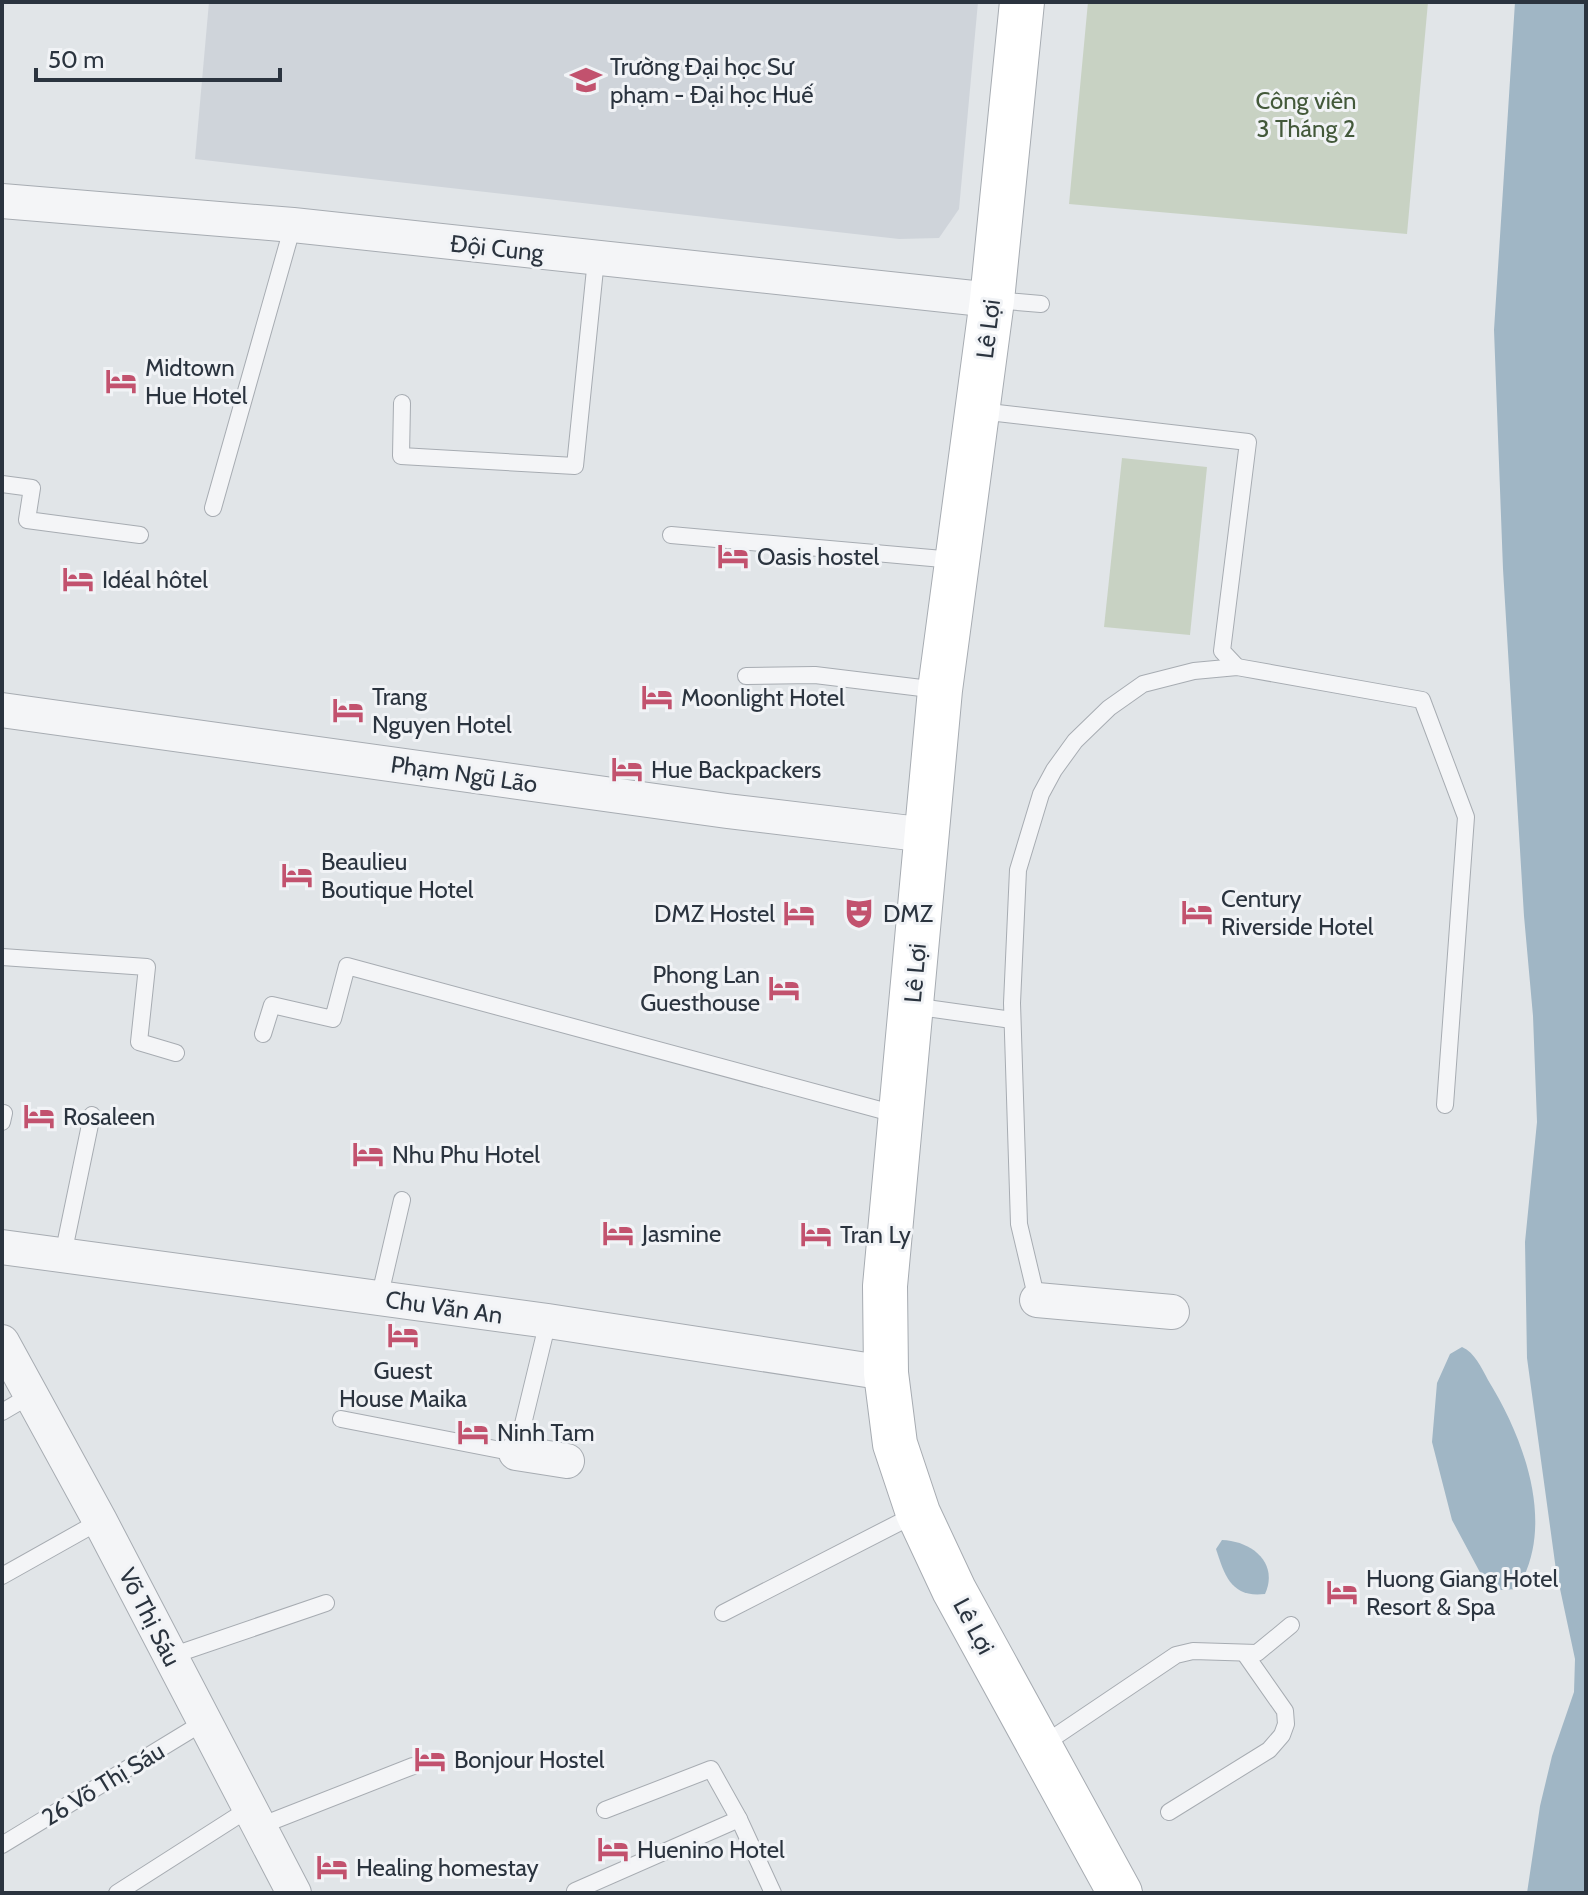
<svg xmlns="http://www.w3.org/2000/svg" width="1588" height="1895" font-family="Cabin,sans-serif">
  <style>
    .built { fill: #cfd4da }
    .green { fill: #c8d2c3 }
    .water { fill: #a0b6c5 }
    .lines { fill: none; stroke-linecap: round; stroke-linejoin: round }
    .lane-casing { stroke: #a7acb2; stroke-width: 18 }
    .street-casing { stroke: #a7acb2; stroke-width: 36 }
    .secondary-casing { stroke: #a7acb2; stroke-width: 46 }
    .lane { stroke: #f4f5f7; stroke-width: 16 }
    .street { stroke: #f4f5f7; stroke-width: 34 }
    .secondary { stroke: #fff; stroke-width: 44 }
    .labels { text-anchor: middle; dominant-baseline: central; stroke-width: 6; stroke-linejoin: round; paint-order: stroke }
    .poi-label { font-size: 24px; fill: #2b343f; stroke: #f1f3f6; text-anchor: start }
    .park-label { font-size: 24px; fill: #43593a; stroke: #f1f3f6 }
    .street-label { font-size: 24px; fill: #2b343f; stroke: #f1f3f6 }
  </style>
  <rect width="100%" height="100%" fill="#e1e5e8"/>
  <!-- built -->
  <polygon class="built" points="209,2 978,2 959,209 939,238 899,239 195,159"/>
  <!-- green -->
  <g class="green">
    <polygon points="1088,2 1428,2 1407,234 1069,204"/>
    <polygon points="1122,458 1207,467 1190,635 1104,627"/>
  </g>
  <!-- water -->
  <g class="water">
    <polygon points="1515,2 1586,2 1586,1893 1527,1893 1540,1806 1552,1756 1574,1692 1575,1659 1556,1570 1527,1358 1525,1242 1537,1122 1533,1016 1524,916 1503,569 1494,330"/>
    <path d="M1462,1347C1475,1353 1481,1367 1488,1380C1524,1438 1557,1526 1517,1589L1501,1590L1483,1578L1452,1520L1432,1442L1437,1383L1450,1354Z"/>
    <path d="M1222,1540C1252,1541 1279,1563 1265,1594C1232,1598 1225,1577 1216,1549Z"/>
  </g>
  <g class="lines">
    <defs>
      <g id="lane">
        <polyline points="994,300 1041,304"/>
        <polyline points="402,403 401,456 575,466 596,259"/>
        <polyline points="980,411 1248,442 1222,651 1237,667"/>
        <polyline points="2,484 32,488 27,520 140,535"/>
        <polyline points="213,508 293,225"/>
        <polyline points="671,535 954,560"/>
        <polyline points="746,676 815,675 938,690"/>
        <polyline points="2,957 147,967 139,1042 176,1053"/>
        <polyline points="912,1006 1012,1020"/>
        <polyline points="263,1034 272,1005 333,1019 347,966 899,1115"/>
        <polyline points="2,1122 4,1113"/>
        <polyline points="63,1255 92,1115"/>
        <polyline points="379,1299 402,1200"/>
        <polyline points="1037,1300 1019,1224 1012,1003 1018,870 1041,794 1054,770 1075,741 1109,708 1143,684 1194,671 1237,667 1422,700 1466,817 1445,1105"/>
        <polyline points="2,1412 31,1395"/>
        <polyline points="341,1419 516,1453 548,1321"/>
        <polyline points="2,1576 100,1521"/>
        <polyline points="723,1613 918,1513"/>
        <polyline points="171,1656 326,1603"/>
        <polyline points="1041,1746 1176,1655 1193,1651 1257,1653 1291,1625"/>
        <polyline points="605,1810 711,1769 739,1819 773,1893"/>
        <polyline points="1169,1812 1269,1750 1282,1735 1286,1724 1285,1711 1245,1654"/>
        <polyline points="260,1826 413,1766"/>
        <polyline points="2,1845 204,1722"/>
        <polyline points="575,1891 739,1819"/>
        <polyline points="117,1893 250,1808"/>
      </g>
      <g id="street">
        <polyline points="2,201 293,225 992,300"/>
        <polyline points="2,710 727,811 927,835"/>
        <polyline points="2,1247 548,1321 886,1373"/>
        <polyline points="1037,1300 1172,1312"/>
        <polyline points="2,1342 100,1521 294,1893"/>
        <polyline points="516,1453 567,1461"/>
      </g>
      <polyline id="secondary" points="1022,2 992,300 940,690 885,1286 886,1373 895,1444 918,1513 954,1590 1120,1893"/>
    </defs>
    <!-- lane casing -->
    <use href="#lane" class="lane-casing"/>
    <!-- street casing -->
    <use href="#street" class="street-casing"/>
    <!-- secondary casing -->
    <use href="#secondary" class="secondary-casing"/>
    <!-- lane -->
    <use href="#lane" class="lane"/>
    <!-- street -->
    <use href="#street" class="street"/>
    <!-- secondary -->
    <use href="#secondary" class="secondary"/>
  </g>
  <!-- icons -->
  <defs>
    <symbol id="university-bare" viewBox="-9 -9 18 18"><path d="M0-5L7-2L0 1L-7-2ZM-4 1L0 2.5L4 1V4Q0 6-4 4Z" fill="#c2526e" stroke="#f1f3f6" stroke-width="2.5" paint-order="stroke"/></symbol>
    <symbol id="hotel-bare" viewBox="-9 -9 18 18"><path d="M-6-4.5h1.5V1H6V5H4.5V3h-9V5H-6ZM-4 0a1.8 1.8 0 1 1 3.6 0ZM.5 0V-2.5h3Q6-2.5 6 0Z" fill="#c2526e" stroke="#f1f3f6" stroke-width="2.5" paint-order="stroke"/></symbol>
    <symbol id="theatre-bare" viewBox="-9 -9 18 18"><path d="M-5-5.5Q0-4 5-5.5V0Q5 5 0 6Q-5 5-5 0ZM-3.3-2.5H-1v1.5H-3.3ZM1-2.5H3.3v1.5H1ZM-2.8 1Q0 5.5 2.8 1Z" fill="#c2526e" stroke="#f1f3f6" stroke-width="2.5" paint-order="stroke"/></symbol>
  </defs>
  <g fill-rule="evenodd">
    <use href="#university-bare" x="564" y="58" width="44" height="44"/>
    <use href="#hotel-bare" x="99" y="359" width="44" height="44"/>
    <use href="#hotel-bare" x="711" y="534" width="44" height="44"/>
    <use href="#hotel-bare" x="56" y="557" width="44" height="44"/>
    <use href="#hotel-bare" x="635" y="675" width="44" height="44"/>
    <use href="#hotel-bare" x="326" y="688" width="44" height="44"/>
    <use href="#hotel-bare" x="605" y="747" width="44" height="44"/>
    <use href="#hotel-bare" x="275" y="853" width="44" height="44"/>
    <use href="#hotel-bare" x="1175" y="890" width="44" height="44"/>
    <use href="#hotel-bare" x="777" y="891" width="44" height="44"/>
    <use href="#theatre-bare" x="837" y="891" width="44" height="44"/>
    <use href="#hotel-bare" x="762" y="966" width="44" height="44"/>
    <use href="#hotel-bare" x="17" y="1094" width="44" height="44"/>
    <use href="#hotel-bare" x="346" y="1132" width="44" height="44"/>
    <use href="#hotel-bare" x="596" y="1211" width="44" height="44"/>
    <use href="#hotel-bare" x="794" y="1212" width="44" height="44"/>
    <use href="#hotel-bare" x="381" y="1313" width="44" height="44"/>
    <use href="#hotel-bare" x="451" y="1410" width="44" height="44"/>
    <use href="#hotel-bare" x="1320" y="1570" width="44" height="44"/>
    <use href="#hotel-bare" x="408" y="1737" width="44" height="44"/>
    <use href="#hotel-bare" x="591" y="1827" width="44" height="44"/>
    <use href="#hotel-bare" x="310" y="1845" width="44" height="44"/>
  </g>
  <g class="labels">
    <!-- poi labels -->
    <g class="poi-label">
      <text x="610" y="66">Trường Đại học Sư<tspan x="610" dy="28">phạm - Đại học Huế</tspan></text>
      <text x="145" y="367">Midtown<tspan x="145" dy="28">Hue Hotel</tspan></text>
      <text x="757" y="556">Oasis hostel</text>
      <text x="102" y="579">Idéal hôtel</text>
      <text x="372" y="696">Trang<tspan x="372" dy="28">Nguyen Hotel</tspan></text>
      <text x="681" y="697">Moonlight Hotel</text>
      <text x="651" y="769">Hue Backpackers</text>
      <text x="321" y="861">Beaulieu<tspan x="321" dy="28">Boutique Hotel</tspan></text>
      <text x="1221" y="898">Century<tspan x="1221" dy="28">Riverside Hotel</tspan></text>
      <text x="775" y="913" text-anchor="end">DMZ Hostel</text>
      <text x="883" y="913">DMZ</text>
      <text x="760" y="974" text-anchor="end">Phong Lan<tspan x="760" dy="28">Guesthouse</tspan></text>
      <text x="63" y="1116">Rosaleen</text>
      <text x="392" y="1154">Nhu Phu Hotel</text>
      <text x="642" y="1233">Jasmine</text>
      <text x="840" y="1234">Tran Ly</text>
      <text x="403" y="1370" text-anchor="middle">Guest<tspan x="403" dy="28">House Maika</tspan></text>
      <text x="497" y="1432">Ninh Tam</text>
      <text x="1366" y="1578">Huong Giang Hotel<tspan x="1366" dy="28">Resort &amp; Spa</tspan></text>
      <text x="454" y="1759">Bonjour Hostel</text>
      <text x="637" y="1849">Huenino Hotel</text>
      <text x="356" y="1867">Healing homestay</text>
    </g>
    <!-- park labels -->
    <g class="park-label">
      <text x="1306" y="100">Công viên<tspan x="1306" dy="28">3 Tháng 2</tspan></text>
    </g>
    <!-- street labels -->
    <g class="street-label">
      <text transform="translate(497 248) rotate(6)">Đội Cung</text>
      <text transform="translate(988 329) rotate(-83)">Lê Lợi</text>
      <text transform="translate(464 774) rotate(8)">Phạm Ngũ Lão</text>
      <text transform="translate(915 973) rotate(-85)">Lê Lợi</text>
      <text transform="translate(444 1307) rotate(8)">Chu Văn An</text>
      <text transform="translate(150 1617) rotate(63)">Võ Thị Sáu</text>
      <text transform="translate(974 1626) rotate(62)">Lê Lợi</text>
      <text transform="translate(103 1784) rotate(-31)">26 Võ Thị Sáu</text>
    </g>
  </g>
  <!-- border -->
  <rect width="1588" height="1895" fill="none" stroke="#2b343f" stroke-width="8"/>
  <!-- scale -->
  <path d="M36 68v12h244v-12" fill="none" stroke="#2b343f" stroke-width="4"/>
  <text x="48" y="68" font-size="24" fill="#2b343f" stroke="#f1f3f6" stroke-width="6" paint-order="stroke">50 m</text>
</svg>
